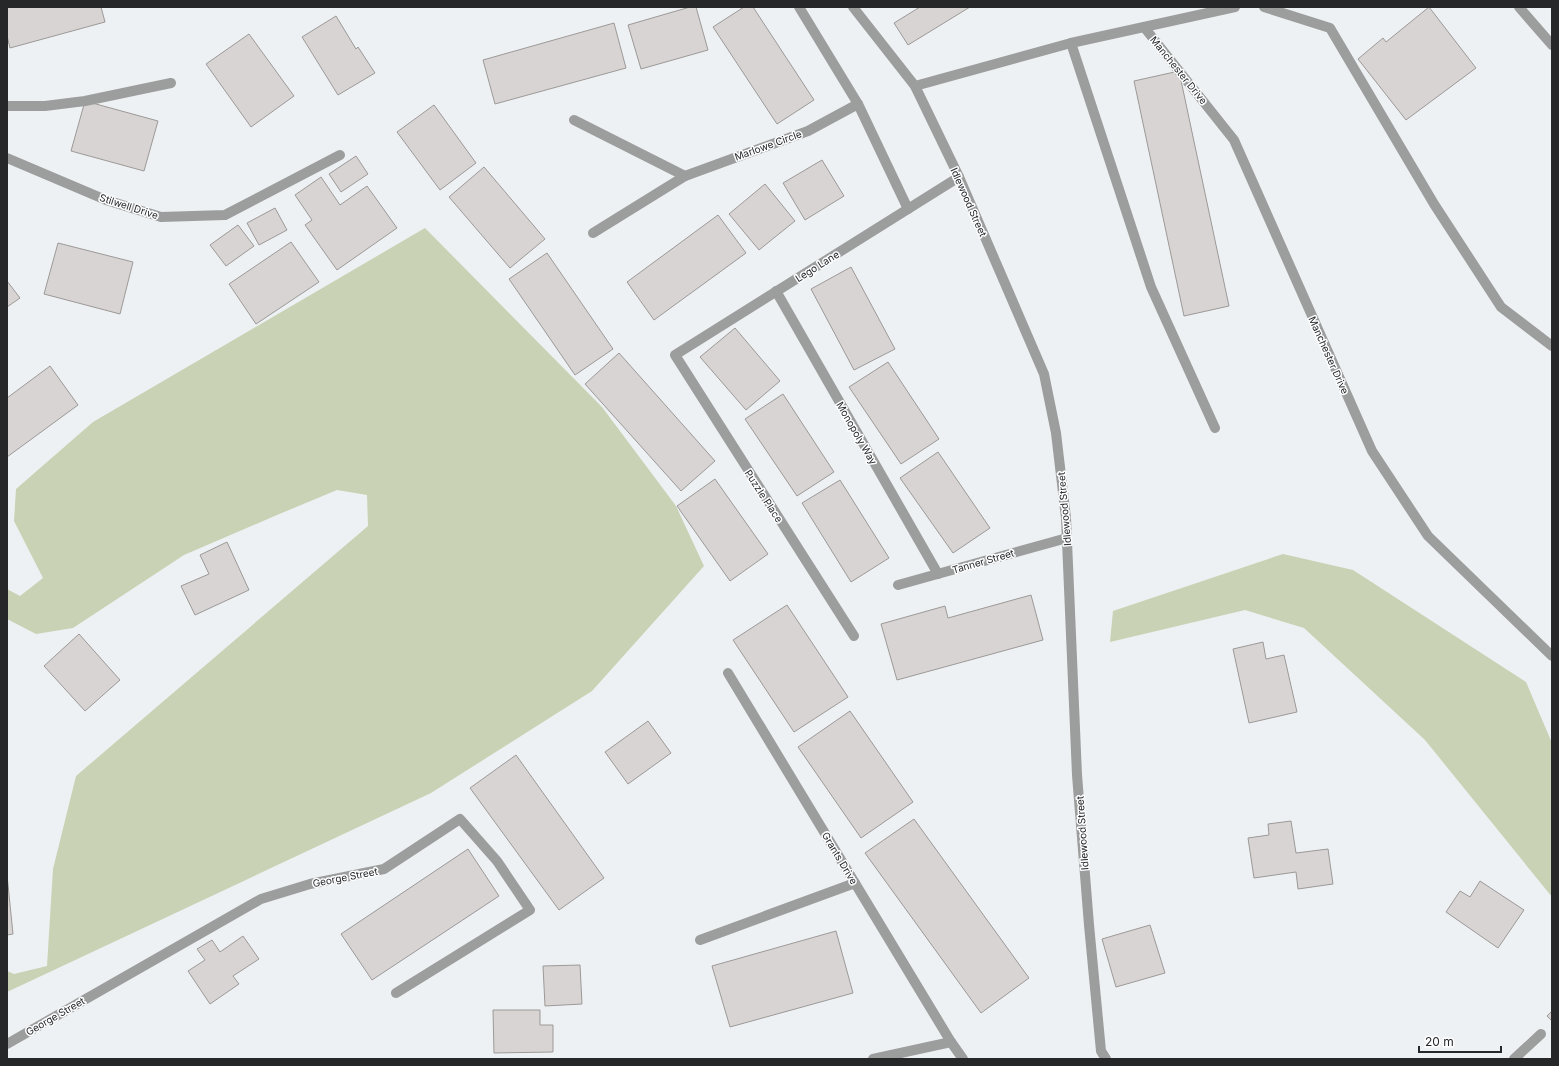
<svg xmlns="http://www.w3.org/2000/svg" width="1559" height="1066" font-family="Inter,sans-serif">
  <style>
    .green { fill: #c9d2b4 }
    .building { fill: #d7d4d3; stroke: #9c9998 }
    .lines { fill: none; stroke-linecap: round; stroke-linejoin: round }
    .service { stroke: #9c9d9d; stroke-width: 10 }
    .minor { stroke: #9c9d9d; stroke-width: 10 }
    .labels { text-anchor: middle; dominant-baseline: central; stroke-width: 3; stroke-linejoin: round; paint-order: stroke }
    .street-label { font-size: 10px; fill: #262728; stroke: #fdfeff }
  </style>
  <rect width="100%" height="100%" fill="#eef1f3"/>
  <!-- green -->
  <g class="green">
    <polygon points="425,228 602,407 676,506 704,566 592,691 431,793 7,992 7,971 14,974 47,966 53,869 76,776 368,526 367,495 337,490 277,515 184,555 73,628 36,634 7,619 7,589 20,596 43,578 14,521 16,489 93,422"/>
    <polygon points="1283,554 1353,570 1526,682 1552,743 1552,897 1425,740 1304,628 1245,610 1110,642 1113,611"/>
  </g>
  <!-- building -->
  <g class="building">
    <polygon points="7,7 101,7 105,22 10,48 7,36"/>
    <polygon points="690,7 696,7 708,50 641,69 628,25"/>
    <polygon points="744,7 753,7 814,100 777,124 713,27"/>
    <polygon points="920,7 970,7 908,45 894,23"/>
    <polygon points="1429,7 1476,68 1406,120 1358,59 1383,38 1386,42"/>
    <polygon points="336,16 356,49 358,47 375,73 338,95 302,37"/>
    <polygon points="614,23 626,68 495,104 483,60"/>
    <polygon points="249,34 294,96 251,127 206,64"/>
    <polygon points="1179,71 1229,306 1184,316 1134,81"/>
    <polygon points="85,101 158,121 144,171 71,151"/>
    <polygon points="434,105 476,163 440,190 397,132"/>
    <polygon points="356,156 368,174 341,192 329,174"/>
    <polygon points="822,160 844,196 805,220 783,183"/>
    <polygon points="484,167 545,239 510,268 449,197"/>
    <polygon points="321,177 340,205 367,186 397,228 337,270 305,225 312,220 295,195"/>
    <polygon points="765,184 795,221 759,250 729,214"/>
    <polygon points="275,208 287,230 259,245 247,223"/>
    <polygon points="718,215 746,253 654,320 627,282"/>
    <polygon points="238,225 254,246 226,266 210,245"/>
    <polygon points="291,242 319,282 256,324 229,284"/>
    <polygon points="58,243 133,262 120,314 44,294"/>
    <polygon points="547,253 613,349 575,375 509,279"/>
    <polygon points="851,267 895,349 854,370 811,289"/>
    <polygon points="7,281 20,298 7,307"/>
    <polygon points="735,328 780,381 746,410 700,357"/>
    <polygon points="619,353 715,461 681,491 585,384"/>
    <polygon points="888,362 939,439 901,464 849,387"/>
    <polygon points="50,366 78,405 7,457 7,398"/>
    <polygon points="783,394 834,472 797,496 745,419"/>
    <polygon points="938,452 990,528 953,553 900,478"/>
    <polygon points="715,479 768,554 730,581 677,506"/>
    <polygon points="840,480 889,558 851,582 802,503"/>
    <polygon points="227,542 249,590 195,615 181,586 209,574 200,555"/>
    <polygon points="1031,595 1043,640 897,680 881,624 945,606 948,618"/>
    <polygon points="787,605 848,697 794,732 733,640"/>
    <polygon points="79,634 120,680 85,711 44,666"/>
    <polygon points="1263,642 1266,659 1284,655 1297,712 1249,723 1233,649"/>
    <polygon points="850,711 913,802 861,838 798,747"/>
    <polygon points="648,721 671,753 628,784 605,752"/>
    <polygon points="516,755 604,878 559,910 470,788"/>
    <polygon points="914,819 1029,978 981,1013 865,853"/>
    <polygon points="1291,821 1296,853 1328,849 1333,884 1298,889 1296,872 1254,878 1248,838 1269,835 1268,824"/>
    <polygon points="468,849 499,896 372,980 341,934"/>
    <polygon points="7,875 13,934 7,935"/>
    <polygon points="1480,881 1524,910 1498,948 1446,912 1460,891 1470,897"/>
    <polygon points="1150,925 1165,973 1116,987 1102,939"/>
    <polygon points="836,931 853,993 730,1027 712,966"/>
    <polygon points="243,936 259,959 233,976 239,984 210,1004 188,971 205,960 197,949 212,940 220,952"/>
    <polygon points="580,965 582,1004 545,1006 543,966"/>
    <polygon points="493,1010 540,1010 540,1025 553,1025 553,1052 494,1053"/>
    <polygon points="1552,1011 1552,1021 1547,1016"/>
  </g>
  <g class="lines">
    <!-- service -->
    <g class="service">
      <polyline points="858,104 908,209"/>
      <polyline points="7,158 106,200 161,217 225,215 340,155"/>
      <polyline points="593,233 685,176"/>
      <polyline points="700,940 855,883"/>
    </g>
    <!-- minor -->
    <g class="minor">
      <polyline points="853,7 915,86 959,177 1044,374 1056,433 1066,518 1077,775 1089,925 1101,1051 1106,1059"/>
      <polyline points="1264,7 1330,28 1434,204 1501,307 1552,346"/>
      <polyline points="1519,7 1552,45"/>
      <polyline points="1144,27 1234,140 1372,451 1428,536 1552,656"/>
      <polyline points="1071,43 1151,287 1215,428"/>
      <polyline points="915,86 1071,43 1235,7"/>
      <polyline points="7,106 45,106 85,101 171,83"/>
      <polyline points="574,120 685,176 808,131 858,104 799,7"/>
      <polyline points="776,291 938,574"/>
      <polyline points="898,585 1067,538"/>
      <polyline points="854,636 675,355 959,177"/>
      <polyline points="728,673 951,1042"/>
      <polyline points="7,1044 261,899 310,884 384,869 460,819 497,861 530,910 396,993"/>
      <polyline points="873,1059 951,1042 963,1059"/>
      <polyline points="1514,1059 1541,1034"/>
    </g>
  </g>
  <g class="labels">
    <!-- street labels -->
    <g class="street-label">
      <text transform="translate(1179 70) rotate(51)">Manchester Drive</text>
      <text transform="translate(768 145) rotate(-20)">Marlowe Circle</text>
      <text transform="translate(969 202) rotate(66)">Idlewood Street</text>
      <text transform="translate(129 206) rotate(18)">Stilwell Drive</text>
      <text transform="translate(817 266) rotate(-32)">Lego Lane</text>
      <text transform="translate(1329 355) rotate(66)">Manchester Drive</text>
      <text transform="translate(857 433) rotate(60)">Monopoly Way</text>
      <text transform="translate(764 496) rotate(57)">Puzzle Place</text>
      <text transform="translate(1064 509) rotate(-95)">Idlewood Street</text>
      <text transform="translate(983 561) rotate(-16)">Tanner Street</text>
      <text transform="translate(1082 833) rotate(-94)">Idlewood Street</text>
      <text transform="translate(840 858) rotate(59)">Grants Drive</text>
      <text transform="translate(345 877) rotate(-11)">George Street</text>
      <text transform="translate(55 1016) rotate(-30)">George Street</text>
    </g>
  </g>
  <!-- border -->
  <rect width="1559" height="1066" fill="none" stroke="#262728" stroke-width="16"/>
  <!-- scale -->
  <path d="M1419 1046v6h82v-6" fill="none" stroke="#262728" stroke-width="2"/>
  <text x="1425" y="1046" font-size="12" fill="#262728" stroke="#fdfeff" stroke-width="3" paint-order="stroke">20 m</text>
</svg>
